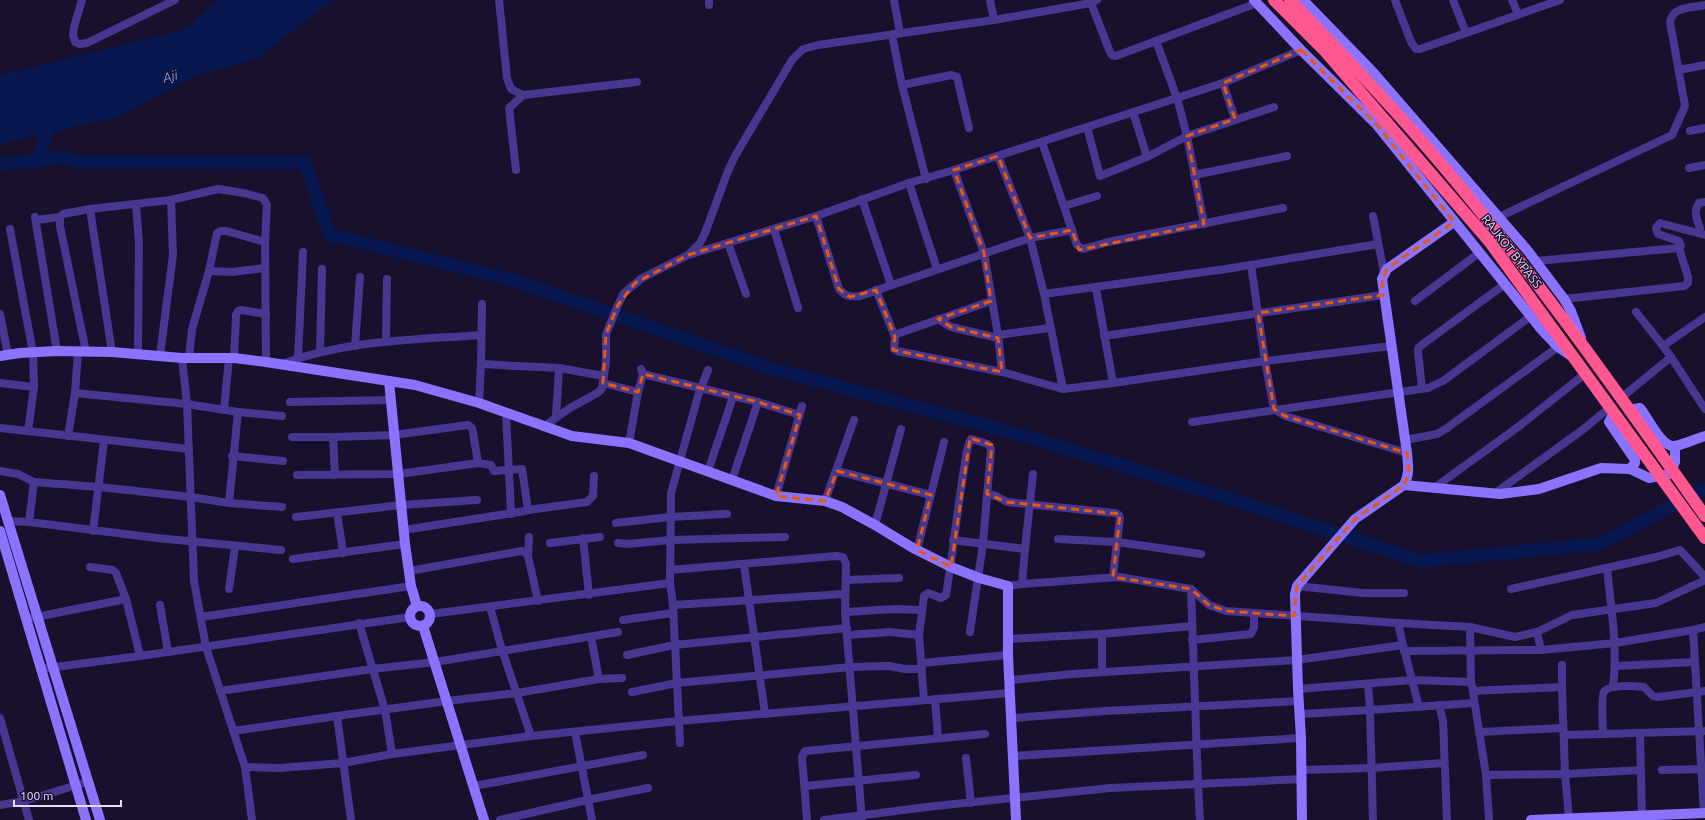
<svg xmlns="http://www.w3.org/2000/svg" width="1705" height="820" font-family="Ubuntu,sans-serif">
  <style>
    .water { fill: #07174f }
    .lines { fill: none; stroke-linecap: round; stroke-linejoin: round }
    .river { stroke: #07174f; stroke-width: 13 }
    .street { stroke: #473790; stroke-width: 8 }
    .secondary { stroke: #8b73ff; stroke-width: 10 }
    .highway { stroke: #ff5790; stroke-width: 12 }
    .marked { fill: none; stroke: #e8590c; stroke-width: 3; stroke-dasharray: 8 5; stroke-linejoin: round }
    .labels { text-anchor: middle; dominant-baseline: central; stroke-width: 3; stroke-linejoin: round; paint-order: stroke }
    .street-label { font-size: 12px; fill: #e5dcff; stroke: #19102e }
    .water-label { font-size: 13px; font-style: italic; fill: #6aa5ff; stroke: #19102e }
  </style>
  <rect width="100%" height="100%" fill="#19102e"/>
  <!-- water -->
  <polygon class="water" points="218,0 336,0 118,117 0,144 0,75 183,30"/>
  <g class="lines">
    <!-- river -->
    <g class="river">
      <polyline points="203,67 254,53 322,0"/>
      <polyline points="38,161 51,117"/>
      <polyline points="0,164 38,161 60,157 80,162 305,163 330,235 513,280 773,369 1022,435 1234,500 1420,561 1599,544 1705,489"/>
    </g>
    <!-- street -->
    <g class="street">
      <polyline points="82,0 74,27 73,35 75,42 80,44 87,43 175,0"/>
      <polyline points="499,0 507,78 511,89 523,95 637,82"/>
      <polyline points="709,0 709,5"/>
      <polyline points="894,0 900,33"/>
      <polyline points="990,0 994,20"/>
      <polyline points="1395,0 1411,42 1416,49 1420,49 1560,0"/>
      <polyline points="1453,0 1466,33"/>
      <polyline points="1512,0 1518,14"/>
      <polyline points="1091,3 1110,52 1112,55 1116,56 1257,3"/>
      <polyline points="892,35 902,85 926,179"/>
      <polyline points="1156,41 1177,98 1187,136 1204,224"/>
      <polyline points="1679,70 1705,65"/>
      <polyline points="1223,83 1235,119"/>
      <polyline points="902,85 951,75 957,77 969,128"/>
      <polyline points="1133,112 1147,157"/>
      <polyline points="1087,127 1100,176 1147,157 1187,136 1274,107"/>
      <polyline points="1690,131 1705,128"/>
      <polyline points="1042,142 1077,245 1083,249 1108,242 1283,208"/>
      <polyline points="998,156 1030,238 1044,294 1063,389 1113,383"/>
      <polyline points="1689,168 1705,165"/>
      <polyline points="516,170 509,108 523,95"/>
      <polyline points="954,170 984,253 998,335 1050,328"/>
      <polyline points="1194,175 1287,156"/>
      <polyline points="909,183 937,269"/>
      <polyline points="862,199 891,285"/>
      <polyline points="136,204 139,244 138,354"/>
      <polyline points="1064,206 1097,196"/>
      <polyline points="90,209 112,352"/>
      <path d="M816,216L839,289C846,297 850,297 860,296L1030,238L1072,230"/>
      <polyline points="1373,216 1384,273"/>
      <polyline points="35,217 57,351"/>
      <path d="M1499,217L1672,135L1685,106L1670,22C1673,6 1691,8 1705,5"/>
      <polyline points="36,220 60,217"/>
      <path d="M1700,228C1697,220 1693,211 1699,203L1705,202"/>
      <polyline points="10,229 33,353 34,387"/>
      <polyline points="774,229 798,308"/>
      <polyline points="728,243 746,294"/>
      <polyline points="690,253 700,243 705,233 728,171 735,156 792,60 803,49 818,45 994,20 1091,3 1097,0"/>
      <polyline points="1536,261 1679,248 1681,246 1679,241 1658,234 1656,228 1660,223 1705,235"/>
      <polyline points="1251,265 1265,361 1274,409 1285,416 1407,453"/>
      <polyline points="209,271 232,272 265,268"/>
      <polyline points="1096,288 1113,383 1265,361 1391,346"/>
      <polyline points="876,290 895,337"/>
      <polyline points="1044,294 1226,269 1378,244"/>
      <polyline points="1564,299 1684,286 1688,283 1688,277 1679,248"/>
      <polyline points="991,301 897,334 895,337 894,349 897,351 1002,372 1063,389"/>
      <polyline points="1415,301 1479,253"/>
      <polyline points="1636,312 1663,346"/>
      <polyline points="0,314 8,355"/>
      <polyline points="938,319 951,327 998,338"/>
      <polyline points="998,335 1002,372"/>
      <polyline points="1104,336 1383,295"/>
      <polyline points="386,342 387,279"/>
      <polyline points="355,346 360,277"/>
      <polyline points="86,352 60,226 60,217 63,214 90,209 171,200 218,189 244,193 263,198 267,205 265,242 266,362"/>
      <polyline points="320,352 322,269"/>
      <polyline points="160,355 173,255 171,200"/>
      <polyline points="1671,357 1663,346 1705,317"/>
      <polyline points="182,358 187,404 194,581 206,647 245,767 252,820"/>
      <polyline points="189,358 192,329 209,271 217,233 221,231 226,231 265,242"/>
      <polyline points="234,358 236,315 238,311 241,310 266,314"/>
      <polyline points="298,358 303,252"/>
      <path d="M282,364C345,340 415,340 481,335"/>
      <polyline points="481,364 482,304"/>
      <polyline points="643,374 758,402 800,415"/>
      <polyline points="0,383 34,387 28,431"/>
      <polyline points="603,383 638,392"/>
      <polyline points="1422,389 1418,351 1419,347 1505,284"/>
      <polyline points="75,393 187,404 238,412 282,416"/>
      <polyline points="1621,398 1671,357 1705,409"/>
      <polyline points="290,402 391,400"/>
      <polyline points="479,403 481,364 559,368 604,376"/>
      <polyline points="224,410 229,358"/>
      <polyline points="506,413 511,514"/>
      <polyline points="556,416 559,368"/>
      <polyline points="1192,422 1428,388 1443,381 1531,316"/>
      <polyline points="543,427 570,408 599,392 602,388 606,362 606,334 618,305 624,293 642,278 688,255 816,216 909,183 954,170 1223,83 1301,50"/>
      <polyline points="0,428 189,449"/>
      <polyline points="68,436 75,393 78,352"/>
      <polyline points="292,437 333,437 394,435 468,425 472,428 473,432 478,463"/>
      <polyline points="333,437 335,475"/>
      <polyline points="1405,440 1437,434 1447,428 1558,347"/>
      <polyline points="629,443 638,392 643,374 641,369"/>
      <polyline points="232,456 283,461"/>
      <polyline points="0,471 18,474 34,482 99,487 191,497 229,503 282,507"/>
      <polyline points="708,471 733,397"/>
      <polyline points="837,471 931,495"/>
      <polyline points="297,475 399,474 478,463 491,465 494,471 522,469 528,510"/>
      <polyline points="732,480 758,402"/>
      <polyline points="1434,488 1518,427 1586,373"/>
      <polyline points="987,494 996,496 1007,502 1115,513 1119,515 1120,518 1117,542 1058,539"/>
      <polyline points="1494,494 1585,428 1610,407"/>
      <polyline points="776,496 802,406"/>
      <polyline points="825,501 854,420"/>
      <polyline points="229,503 238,412"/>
      <polyline points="337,512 343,553"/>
      <polyline points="296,517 402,505 477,500"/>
      <polyline points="8,521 29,522 157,538 281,550"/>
      <polyline points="29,522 34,482"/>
      <polyline points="616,523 670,517 727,514"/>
      <polyline points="875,525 901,429"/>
      <polyline points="404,530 525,511 528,510 587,502 593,496 594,476"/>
      <polyline points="93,531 104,441"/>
      <polyline points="583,538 589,595"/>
      <polyline points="953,540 1025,549 1022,584"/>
      <polyline points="550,543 600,537"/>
      <polyline points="618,543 628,544 670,540 785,537"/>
      <polyline points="1025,549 1033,474"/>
      <polyline points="917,550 944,442"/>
      <polyline points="528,556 529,537"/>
      <polyline points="293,559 405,544"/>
      <polyline points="744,565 765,714"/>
      <polyline points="90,567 113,570 116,573 126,599 140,656"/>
      <path d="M1607,568C1611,608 1618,647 1613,687"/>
      <polyline points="670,570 836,556 843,557 846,564 845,612 862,820"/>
      <polyline points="409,571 521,551 525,552 528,556 538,601"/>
      <polyline points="1113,577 1117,542 1201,554"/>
      <polyline points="846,580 899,578"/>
      <polyline points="1008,586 1022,584 1119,577 1191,589 1209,605 1226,611 1398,623 1403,645"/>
      <polyline points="1297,586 1363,593 1404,593"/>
      <polyline points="229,589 235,547"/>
      <polyline points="1511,589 1656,557 1680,550 1705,577"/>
      <polyline points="160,605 168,652"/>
      <polyline points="673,605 845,594"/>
      <polyline points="490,607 502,650 531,736"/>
      <polyline points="845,612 896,609 921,610"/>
      <polyline points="431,614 670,583"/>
      <polyline points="201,617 411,586"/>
      <polyline points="26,619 126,599"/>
      <polyline points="623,620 673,613"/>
      <polyline points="359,623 385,710 392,754"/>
      <polyline points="1398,623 1470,627"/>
      <polyline points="1693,630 1705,627"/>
      <polyline points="1537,632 1541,650"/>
      <polyline points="1102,634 1102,672"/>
      <polyline points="847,635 890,632 919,635"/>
      <polyline points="591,637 599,679"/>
      <polyline points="1008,639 1102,634 1192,626"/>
      <polyline points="1192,640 1251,634 1254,627 1254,614"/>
      <polyline points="1404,651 1541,650 1615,643 1693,630 1704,813"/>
      <polyline points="627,655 674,645 847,628"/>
      <polyline points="922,663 1008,655"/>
      <polyline points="1562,665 1562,687"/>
      <polyline points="1616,666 1695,662"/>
      <polyline points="40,669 140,656 410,617"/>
      <polyline points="1010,680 1073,674 1297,660 1403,645 1419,707"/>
      <polyline points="1472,686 1486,775 1489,820"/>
      <polyline points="1298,689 1412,680 1471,682 1470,627 1515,637 1537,632 1572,615 1656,603 1705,580"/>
      <polyline points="220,691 372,669 435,662 618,632"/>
      <polyline points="1473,691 1562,687 1565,774 1569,818"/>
      <polyline points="632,692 677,683 851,667 889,666 905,669 922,669"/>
      <polyline points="935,699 938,738"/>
      <path d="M924,700L919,635L924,596L928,593L941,598L946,595C953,553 957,511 964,469C966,460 966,447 971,439L988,444L991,449L983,543L970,632"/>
      <polyline points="1439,705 1443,721 1447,820"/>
      <polyline points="1301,714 1370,710 1368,684"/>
      <polyline points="0,718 29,820"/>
      <polyline points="1012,718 1105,711 1299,701"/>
      <polyline points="233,731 337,716"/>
      <polyline points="575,732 592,820"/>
      <polyline points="1479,732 1563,728"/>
      <path d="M1603,733C1603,726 1601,696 1604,692C1608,684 1636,686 1644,687L1653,696L1658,697L1705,691"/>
      <polyline points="1640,734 1642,820"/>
      <polyline points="1564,735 1705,731"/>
      <polyline points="680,743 673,605 670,583 671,502 671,493 698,396 708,370"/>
      <polyline points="1014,756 1301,738"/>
      <polyline points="966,758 971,803"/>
      <polyline points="245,767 280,768 343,763 392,754 531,736 679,721 1010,693"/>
      <polyline points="1301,770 1371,768 1444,763"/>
      <polyline points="1662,770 1705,769"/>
      <polyline points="1486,775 1565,774 1641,770"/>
      <polyline points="474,786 643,755"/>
      <polyline points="805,786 916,775"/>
      <polyline points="0,805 24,801 87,782"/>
      <polyline points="351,820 337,716 447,701 517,693 599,679 622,678"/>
      <polyline points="500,820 587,800 648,788"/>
      <polyline points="807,820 802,757 805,751 985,734"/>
      <polyline points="824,820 935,806 1110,788 1198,784 1191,589"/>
      <polyline points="1200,820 1198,784 1301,779"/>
      <polyline points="1373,820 1370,710 1474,703"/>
    </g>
    <!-- secondary -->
    <g class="secondary">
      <polyline points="1254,0 1301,50 1377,125 1541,329 1558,347 1571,356"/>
      <polyline points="1303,0 1372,71 1528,251 1564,299 1571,311 1581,338"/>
      <polyline points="0,356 20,353 57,351 112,352 182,358 234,358 266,362 415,385 479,403 572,436 629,443 776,496 825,501 842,507 875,525 913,548 951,567 979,578 1008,586 1008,655 1016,820"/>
      <polyline points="389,381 405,544 411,586 417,606"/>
      <path d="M1629,410L1640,408C1648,417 1661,448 1675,446C1685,444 1695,439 1705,436"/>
      <polyline points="1630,469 1649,478 1669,474 1675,462 1675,446"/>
      <polyline points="1404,485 1500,494 1539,489 1601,468 1630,469 1635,463 1635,460 1609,422 1614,413"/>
      <polyline points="0,495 100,820"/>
      <polyline points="0,531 86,820"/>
      <circle cx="420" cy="616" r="10"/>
      <polyline points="423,626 484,820"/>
      <path d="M1302,820L1301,738L1298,689L1295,594L1297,586L1355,519L1404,485C1410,474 1408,465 1407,453L1382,279L1387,269L1454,222"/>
      <polyline points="1531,820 1705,813"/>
    </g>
    <!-- highway -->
    <g class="highway">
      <polyline points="1274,0 1325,51 1489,241 1705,538"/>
      <path d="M1290,0C1344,56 1398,112 1448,172C1540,282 1622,399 1705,516"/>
    </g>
  </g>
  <!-- marked area -->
  <path class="marked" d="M1301,50L1377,125L1454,222L1387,269L1382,279L1383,295L1258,313L1274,409L1285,416L1407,453L1409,473L1404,485L1355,519L1297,586L1294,616L1226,611L1209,605L1191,589L1113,577L1120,514L1007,502L987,494L992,445L970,438L951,567L917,550L931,495L837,471L825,501L776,496L800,415L758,402L643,374L638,392L603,383L606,334L618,305L635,283L688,255L816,216L839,289L850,297L876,290L895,337L893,350L1002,372L998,338L951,327L938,319L991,301L984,253L954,170L998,156L1030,238L1072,230L1079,250L1204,224L1187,136L1235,119L1223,83Z"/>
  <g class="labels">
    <!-- street labels -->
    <g class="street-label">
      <text transform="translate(1512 251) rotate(52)">RAJKOT BYPASS</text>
    </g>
    <!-- water labels -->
    <g class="water-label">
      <text transform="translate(170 76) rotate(-16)">Aji</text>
    </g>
  </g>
  <!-- scale -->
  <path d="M14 800v6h107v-6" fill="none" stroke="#e5dcff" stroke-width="2"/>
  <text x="20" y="800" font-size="12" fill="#e5dcff" stroke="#19102e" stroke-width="3" paint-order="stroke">100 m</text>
</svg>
